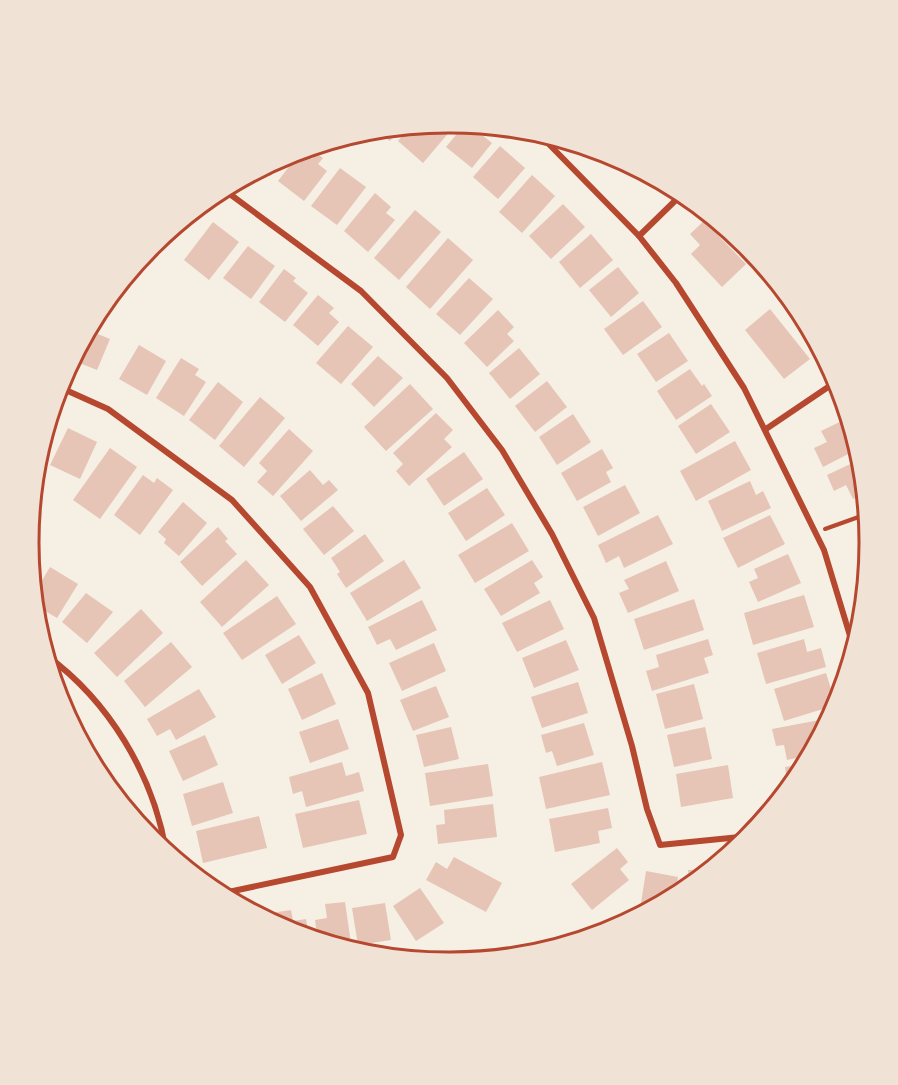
<svg xmlns="http://www.w3.org/2000/svg" width="898" height="1085" font-family="'Crimson Pro',serif">
  <style>
    .building { fill: #e6c5b7 }
    .lines { fill: none; stroke-linecap: round; stroke-linejoin: round }
    .path { stroke: #b5482f; stroke-width: 4 }
    .minor { stroke: #b5482f; stroke-width: 6 }
    .rim { fill: none; stroke: #b5482f; stroke-width: 3 }
  </style>
  <rect width="100%" height="100%" fill="#f6efe4"/>
  <!-- building -->
  <g class="building">
    <polygon points="449,122 457,123 423,163 398,141 411,126"/>
    <polygon points="465,124 481,125 486,130 482,135 492,143 472,168 446,147"/>
    <polygon points="401,127 390,141 374,129 384,128"/>
    <polygon points="500,146 525,168 498,199 473,177"/>
    <polygon points="301,151 312,159 316,153 323,158 318,164 327,171 304,201 278,181"/>
    <polygon points="287,155 270,176 260,169 263,167"/>
    <polygon points="625,162 644,172 637,180 621,168"/>
    <polygon points="340,168 366,187 337,225 311,206"/>
    <polygon points="532,175 555,196 522,233 499,212"/>
    <polygon points="375,193 391,207 386,213 395,220 368,252 344,231"/>
    <polygon points="563,204 585,227 551,259 529,236"/>
    <polygon points="415,210 441,232 399,280 374,258"/>
    <polygon points="704,221 746,264 722,287 691,254 700,245 690,234"/>
    <polygon points="213,222 239,242 209,280 184,260"/>
    <polygon points="591,234 613,260 580,288 559,262"/>
    <polygon points="448,238 473,260 430,309 406,287"/>
    <polygon points="248,246 275,266 251,299 223,278"/>
    <polygon points="618,267 639,293 611,317 589,290"/>
    <polygon points="284,269 296,278 293,281 308,293 285,322 259,302"/>
    <polygon points="469,278 493,299 460,335 436,314"/>
    <polygon points="318,295 334,308 329,313 339,322 318,346 293,325"/>
    <polygon points="643,301 662,327 623,355 604,329"/>
    <polygon points="795,304 799,309 816,342 787,311"/>
    <polygon points="770,309 810,359 784,379 745,330"/>
    <polygon points="498,310 514,327 507,334 514,341 487,367 464,343"/>
    <polygon points="348,326 373,347 341,384 316,363"/>
    <polygon points="88,330 110,339 97,370 72,360"/>
    <polygon points="669,333 688,361 656,382 637,354"/>
    <polygon points="139,345 166,361 147,395 119,379"/>
    <polygon points="519,348 540,374 510,399 489,373"/>
    <polygon points="378,356 403,378 374,407 351,384"/>
    <polygon points="181,358 199,369 195,375 206,382 184,416 156,398"/>
    <polygon points="690,369 702,386 704,384 712,396 676,420 657,391"/>
    <polygon points="547,381 567,407 535,432 515,406"/>
    <polygon points="218,382 243,402 215,440 189,420"/>
    <polygon points="410,384 433,409 386,451 364,427"/>
    <polygon points="260,397 285,418 244,467 219,446"/>
    <polygon points="711,404 730,432 696,454 678,426"/>
    <polygon points="436,413 453,430 444,439 452,447 409,486 396,471 403,464 393,453"/>
    <polygon points="573,414 591,442 557,465 539,437"/>
    <polygon points="848,418 858,449 823,467 814,448 827,442 821,431"/>
    <polygon points="48,423 54,426 39,458 37,458"/>
    <polygon points="68,428 97,442 80,479 50,465"/>
    <polygon points="289,429 313,451 273,496 257,482 267,471 259,463"/>
    <polygon points="735,441 751,470 696,501 680,471"/>
    <polygon points="110,448 137,467 100,519 73,500"/>
    <polygon points="602,449 613,468 606,472 611,482 577,501 561,473"/>
    <polygon points="464,452 483,479 444,506 426,479"/>
    <polygon points="861,459 865,494 853,499 846,485 834,491 827,475"/>
    <polygon points="310,470 323,485 329,480 338,490 301,521 280,496"/>
    <polygon points="143,475 154,483 157,478 173,490 140,535 114,515"/>
    <polygon points="750,481 756,495 763,491 771,508 722,531 708,501"/>
    <polygon points="625,485 640,513 598,536 583,507"/>
    <polygon points="487,488 505,515 466,541 448,513"/>
    <polygon points="183,502 207,523 179,556 164,543 166,539 158,532"/>
    <polygon points="333,506 354,531 324,555 303,529"/>
    <polygon points="658,515 673,544 624,568 619,556 606,563 598,545"/>
    <polygon points="770,515 785,544 738,568 723,538"/>
    <polygon points="512,523 529,551 475,583 458,555"/>
    <polygon points="218,527 228,539 225,541 237,554 202,586 180,562"/>
    <polygon points="365,534 384,561 346,588 337,574 340,572 331,558"/>
    <polygon points="788,554 801,583 758,602 749,582 758,578 754,569"/>
    <polygon points="246,560 269,585 222,627 200,602"/>
    <polygon points="404,560 421,588 367,621 350,593"/>
    <polygon points="532,560 543,577 534,583 540,593 501,616 484,589"/>
    <polygon points="666,561 679,591 628,613 619,593 629,589 624,580"/>
    <polygon points="50,567 78,584 57,618 35,605 34,594"/>
    <polygon points="86,593 113,612 87,643 62,622"/>
    <polygon points="804,595 814,627 753,645 744,613"/>
    <polygon points="277,596 296,624 242,660 223,633"/>
    <polygon points="694,599 704,630 644,650 634,619"/>
    <polygon points="422,600 437,630 396,650 390,639 377,645 368,627"/>
    <polygon points="550,600 564,629 517,652 502,623"/>
    <polygon points="141,609 163,633 117,677 94,653"/>
    <polygon points="299,635 316,663 282,684 265,655"/>
    <polygon points="708,639 713,655 704,658 709,673 652,691 646,671 659,667 656,655"/>
    <polygon points="804,639 807,652 821,648 826,667 766,684 757,653"/>
    <polygon points="566,640 579,670 534,688 522,658"/>
    <polygon points="171,642 192,667 145,707 124,681"/>
    <polygon points="434,643 446,671 402,691 389,663"/>
    <polygon points="322,673 336,704 302,720 288,689"/>
    <polygon points="826,673 836,705 784,721 774,689"/>
    <polygon points="578,682 588,713 542,728 531,697"/>
    <polygon points="694,684 703,719 665,729 656,694"/>
    <polygon points="436,686 449,717 413,731 400,700"/>
    <polygon points="199,689 216,717 176,740 170,729 157,736 147,719"/>
    <polygon points="830,718 810,755 787,760 784,745 776,746 772,729"/>
    <polygon points="338,719 349,749 310,763 299,732"/>
    <polygon points="584,723 594,755 557,766 552,751 546,753 541,735"/>
    <polygon points="451,727 459,759 424,767 416,735"/>
    <polygon points="705,727 712,759 674,767 667,735"/>
    <polygon points="205,735 218,765 183,781 169,751"/>
    <polygon points="94,754 103,769 100,771 108,787 99,776 89,757"/>
    <polygon points="342,762 346,776 359,772 364,791 306,807 302,791 293,794 289,777"/>
    <polygon points="602,762 610,795 546,809 539,777"/>
    <polygon points="488,764 493,796 430,806 425,773"/>
    <polygon points="805,764 798,776 788,789 785,767"/>
    <polygon points="728,765 733,798 681,807 676,774"/>
    <polygon points="223,782 233,813 192,826 183,794"/>
    <polygon points="359,800 367,834 303,848 295,814"/>
    <polygon points="493,804 497,837 438,844 436,825 445,824 444,810"/>
    <polygon points="608,808 612,828 598,831 600,843 555,852 549,819"/>
    <polygon points="259,816 267,848 203,863 196,831"/>
    <polygon points="617,848 628,862 620,869 629,880 592,910 571,884"/>
    <polygon points="454,857 502,883 486,912 426,880 436,862 447,869"/>
    <polygon points="711,869 689,887 688,870"/>
    <polygon points="646,871 678,877 675,896 639,916"/>
    <polygon points="420,888 444,923 416,941 393,906"/>
    <polygon points="345,902 352,950 318,940 315,920 327,918 325,904"/>
    <polygon points="385,903 391,940 358,945 352,908"/>
    <polygon points="291,910 293,921 306,919 309,937 288,931 273,923 271,913"/>
  </g>
  <g class="lines">
    <!-- path -->
    <polyline class="path" points="825,529 867,514"/>
    <!-- minor -->
    <g class="minor">
      <polyline points="537,132 639,236 676,283 744,388 824,550 854,649"/>
      <polyline points="223,189 361,291 447,378 502,450 552,534 594,618 632,746 647,809 660,845 750,836"/>
      <polyline points="639,236 683,193"/>
      <polyline points="59,387 108,409 232,500 310,587 368,693 401,835 393,857 219,894"/>
      <polyline points="766,429 837,381"/>
      <path d="M46,655C109,701 153,774 166,851"/>
    </g>
  </g>
  <!-- crop -->
  <path d="M0 0H898V1085H0ZM448 133H450A409 409 0 0 1 859 542V543A409 409 0 0 1 450 952H448A409 409 0 0 1 39 543V542A409 409 0 0 1 448 133Z" fill="#f1e2d6" fill-rule="evenodd"/>
  <path class="rim" d="M448 133H450A409 409 0 0 1 859 542V543A409 409 0 0 1 450 952H448A409 409 0 0 1 39 543V542A409 409 0 0 1 448 133Z"/>
</svg>
